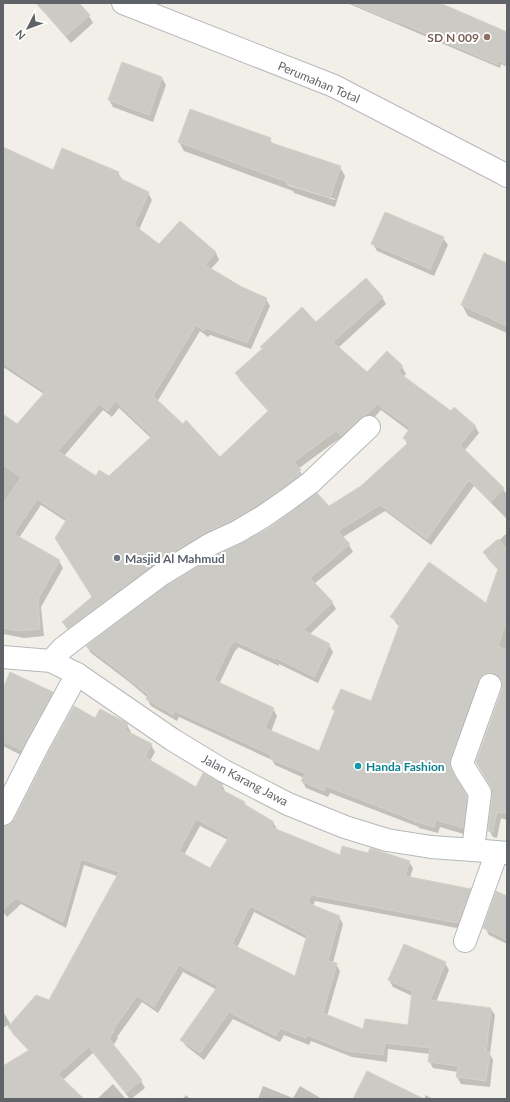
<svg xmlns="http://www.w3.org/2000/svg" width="510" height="1102" font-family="Lato,sans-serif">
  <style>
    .shadow { fill: #0003; fill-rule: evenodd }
    .building { fill: #cccac5; stroke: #d6d1c6; fill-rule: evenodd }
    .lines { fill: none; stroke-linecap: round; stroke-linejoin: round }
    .minor-casing { stroke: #b5b8bc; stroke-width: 24 }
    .minor { stroke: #fff; stroke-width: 22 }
    .education-dot { fill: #8d6e63; stroke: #fff; stroke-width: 1.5 }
    .worship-dot { fill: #6b7280; stroke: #fff; stroke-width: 1.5 }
    .culture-dot { fill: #0f9aa8; stroke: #fff; stroke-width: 1.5 }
    .labels { text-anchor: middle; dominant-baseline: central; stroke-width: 4; stroke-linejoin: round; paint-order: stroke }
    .education-label { font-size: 12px; font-weight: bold; fill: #785e54; stroke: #fff; text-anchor: end }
    .street-label { font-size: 12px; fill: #5f6368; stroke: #fff }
    .worship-label { font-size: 12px; font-weight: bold; fill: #5b616d; stroke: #fff; text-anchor: start }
    .culture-label { font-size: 12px; font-weight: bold; fill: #0d838f; stroke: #fff; text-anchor: start }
  </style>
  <rect width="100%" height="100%" fill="#f1efe8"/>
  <!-- shadow -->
  <g class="shadow">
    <polygon points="36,3 77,3 89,16 93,23 71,43"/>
    <polygon points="347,3 436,3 507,33 507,67 501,64 500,68"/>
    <polygon points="122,64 162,78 166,85 153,122 113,107 109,100"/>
    <path d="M270,139L273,145L340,167L345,176L335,207L294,193L293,191L184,151L179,142ZM287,183L335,199V200L287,185Z"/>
    <path d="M3,148L54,171L118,173L122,179V181L148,193L152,200L139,230L159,246L180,222L216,253L219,260L211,269L242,288L266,299L270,306L251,349L210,335L208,337L200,331L157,402L220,458L269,412L240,380L236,373L262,349L261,347L316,324L382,297L386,304L338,348L367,374L402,367L406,374L403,377L452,412L475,426L479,433L465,450L503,489L507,495V519L474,486L431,545L385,511L343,537L349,545L353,552L314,584L332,602L336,609L309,635L329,645L333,652L318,683L279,664V666L238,647L237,650L236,649L219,684L273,709L277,716L271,732L319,753L335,712L333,709L371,703L400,627L396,623L392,617L487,604L498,570L488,559L485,553L507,533V820L501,818L497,838L493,837L489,830L503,683L499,680L454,766L453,772L454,776L470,804L467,835L440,827L438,833L419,828V827L330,793L328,797L306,788L302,781L304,778L275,765L272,760L179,717L177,721L151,706L147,699L148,698L128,681L91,653L87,647L170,585L329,507L361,487L408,445L404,438L409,431L381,410L370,422L345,442L340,438L298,469L304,477L72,635L63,622L93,598L67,522L41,505L19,538L59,561L63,568L41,607L44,636L24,638L3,634V428L17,425L44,394L3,367ZM119,408L151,438L109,477H96L64,456L103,410L112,417Z"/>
    <polygon points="443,238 448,245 434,276 377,251 373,244"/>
    <polygon points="507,265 507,333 468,316 462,305"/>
    <polygon points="3,690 52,693 56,700 25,757 3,746"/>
    <path d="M96,719L127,725L131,732L130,734L151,745L155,752L150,761L196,788L222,785L226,793L244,803L247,807L273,822L277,829L276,831L340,857L369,854L409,862L413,868L410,878L470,889L474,896L462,929L315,901L313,906L339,917L343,924L333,963L336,964L340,971L327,1016L364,1030L409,1026L412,996L393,987L389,980L404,945L445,963L449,970L436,1002L491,1009L495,1015L490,1054L493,1060L490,1087L461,1084L457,1077L458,1072L433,1068L429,1061L430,1054L388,1049L387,1062L352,1057L311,1041L309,1045L284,1035L280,1042L233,1019L204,1060L186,1046L182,1040L217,990L183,972L158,1013L142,1002L117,1037L118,1038L113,1046L141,1081L145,1088L131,1099H130L93,1053L63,1080L82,1099H3V1068L29,1051L13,1034L8,1025L3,1028V1011L11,1025L50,1001L117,876L84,865L66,928L21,904L7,917L3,912V827L10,826ZM200,826L228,840L211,869L184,855ZM254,912L307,939L296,978L237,948Z"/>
    <polygon points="507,898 507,944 489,935 485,928"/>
    <polygon points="113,1084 126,1099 97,1099"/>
    <polygon points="263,1086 293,1098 300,1086 322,1099 258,1099"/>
    <polygon points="186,1095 190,1099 183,1099"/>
    <polygon points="425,1095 433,1099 425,1099"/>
  </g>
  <!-- building -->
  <g class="building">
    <polygon points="36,3 79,3 90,15 66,36"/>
    <polygon points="351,3 440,3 507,32 507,65 499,61 498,65 399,22 399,23"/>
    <polygon points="122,62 162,77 149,115 108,100"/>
    <polygon points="190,109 271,138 269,142 341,166 330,198 287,184 287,182 178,142"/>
    <path d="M3,147L53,170L62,148L119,172L117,177L149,192L134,225L159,244L180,221L216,252L205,265L242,287L267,298L247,343L206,328L204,331L196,325L153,396L183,424L186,420L220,457L269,410L235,373L263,348L260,347L302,307L316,322L366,278L383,297L333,342L367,372L387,351L403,366L398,372L451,411L454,407L476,426L460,445L504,488L491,502L469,480L427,539L380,505L338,531L350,544L310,578L333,602L303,630L330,644L314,677L276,658L275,659L234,641L233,644L232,643L214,680L274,708L265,728L319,751L335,710L332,709L341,689L371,701L400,623L390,617L429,562L486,603L498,569L483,552L498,539L507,549V620L498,646L507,650V814L497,812L493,832L488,831L492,795L491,787L476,762L502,689V682L500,677L495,673H487L482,675L478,680L450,759V764L451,769L467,796L463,828L436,820L434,827L414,821H415L326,786L324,791L301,781L305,773L270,759L271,755L175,711L173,715L146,699L148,695L123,674L86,646L169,584L217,555L242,543L270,527L317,493L329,506L361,486L409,442L403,438L410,428L377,404L366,415L360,418L341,436L336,431L294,462L301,470L298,473L300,475L280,490L257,505L231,521L204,533L155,563L68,629L62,622L92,597L55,538L67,519L37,499L14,534L60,560L38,599L40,629L19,631L3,628V504L21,477L3,465V414L17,424L45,392L3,363ZM115,401L152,436L109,476L99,470L96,476L58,451L99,404L108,411Z"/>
    <polygon points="385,212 444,237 430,269 371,244"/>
    <polygon points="484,253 507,263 507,326 461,305"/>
    <polygon points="10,672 53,692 21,750 3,741 3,688"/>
    <path d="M74,706L95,718L100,709L127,723L128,724L125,730L152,744L145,757L196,787L203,773L210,777L223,784L220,789L245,802L244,804L274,822L271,827L340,855L342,846L368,853L370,848L410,861L405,876L471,889L458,923L311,895L308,903L340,916L328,961L337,963L323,1013L363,1029L365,1019L408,1025L412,991L388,980L404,944L446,962L430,1000L491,1008L486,1052H490L486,1081L456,1077L458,1066L428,1062L430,1048L385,1043L383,1055L347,1051L307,1035L306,1038L280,1028L276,1036L229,1012L200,1053L180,1040L218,986L179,965L154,1007L137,996L113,1030L114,1031L109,1039L142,1080L126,1093L89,1047L58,1074L84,1099H3V1066L29,1050L8,1027L36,995L49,1000L119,872L81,859L63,922L16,898L3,910V826L9,825L14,820L48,753ZM196,819L229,837L210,868L179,851ZM250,906L307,935L295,976L232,944Z"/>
    <polygon points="496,891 507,896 507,940 483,928"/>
    <polygon points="367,1071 424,1099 353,1099"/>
  </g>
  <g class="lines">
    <defs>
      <g id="minor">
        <polyline points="123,3 334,86 502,173 507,176"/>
        <polyline points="3,657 51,661 77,674 173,740 224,771 288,804 345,827 387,840 431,847 473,850 507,853"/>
        <polyline points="51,661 63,648 76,638 162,574 211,544 237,532 264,516 287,500 310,483 369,427"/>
        <polyline points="3,814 37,747 77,674"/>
        <polyline points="473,850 480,793 466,771 462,763 490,685"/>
        <polyline points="465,941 497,852"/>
      </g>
    </defs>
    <!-- minor casing -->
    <use href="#minor" class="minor-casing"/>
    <!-- minor -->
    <use href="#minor" class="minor"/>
  </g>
  <!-- markers -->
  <circle class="education-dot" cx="487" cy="37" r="4"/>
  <circle class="worship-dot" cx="117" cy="558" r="4"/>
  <circle class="culture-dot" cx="358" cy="766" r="4"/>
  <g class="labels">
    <!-- education labels -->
    <g class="education-label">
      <text x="479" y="37">SD N 009</text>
    </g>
    <!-- street labels -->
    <g class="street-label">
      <text transform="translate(319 82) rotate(23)">Perumahan Total</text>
      <text transform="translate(245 780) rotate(28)">Jalan Karang Jawa</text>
    </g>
    <!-- worship labels -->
    <g class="worship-label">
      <text x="125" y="558">Masjid Al Mahmud</text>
    </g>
    <!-- culture labels -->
    <g class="culture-label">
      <text x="366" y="766">Handa Fashion</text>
    </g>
  </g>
  <!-- border -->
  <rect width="510" height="1102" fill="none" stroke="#5f6368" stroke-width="8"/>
  <!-- north arrow -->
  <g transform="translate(28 28) rotate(228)" stroke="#ffffff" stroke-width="3" paint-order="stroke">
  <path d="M0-3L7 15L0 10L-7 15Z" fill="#5f6368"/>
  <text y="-6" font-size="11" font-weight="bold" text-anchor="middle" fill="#5f6368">N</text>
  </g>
</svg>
